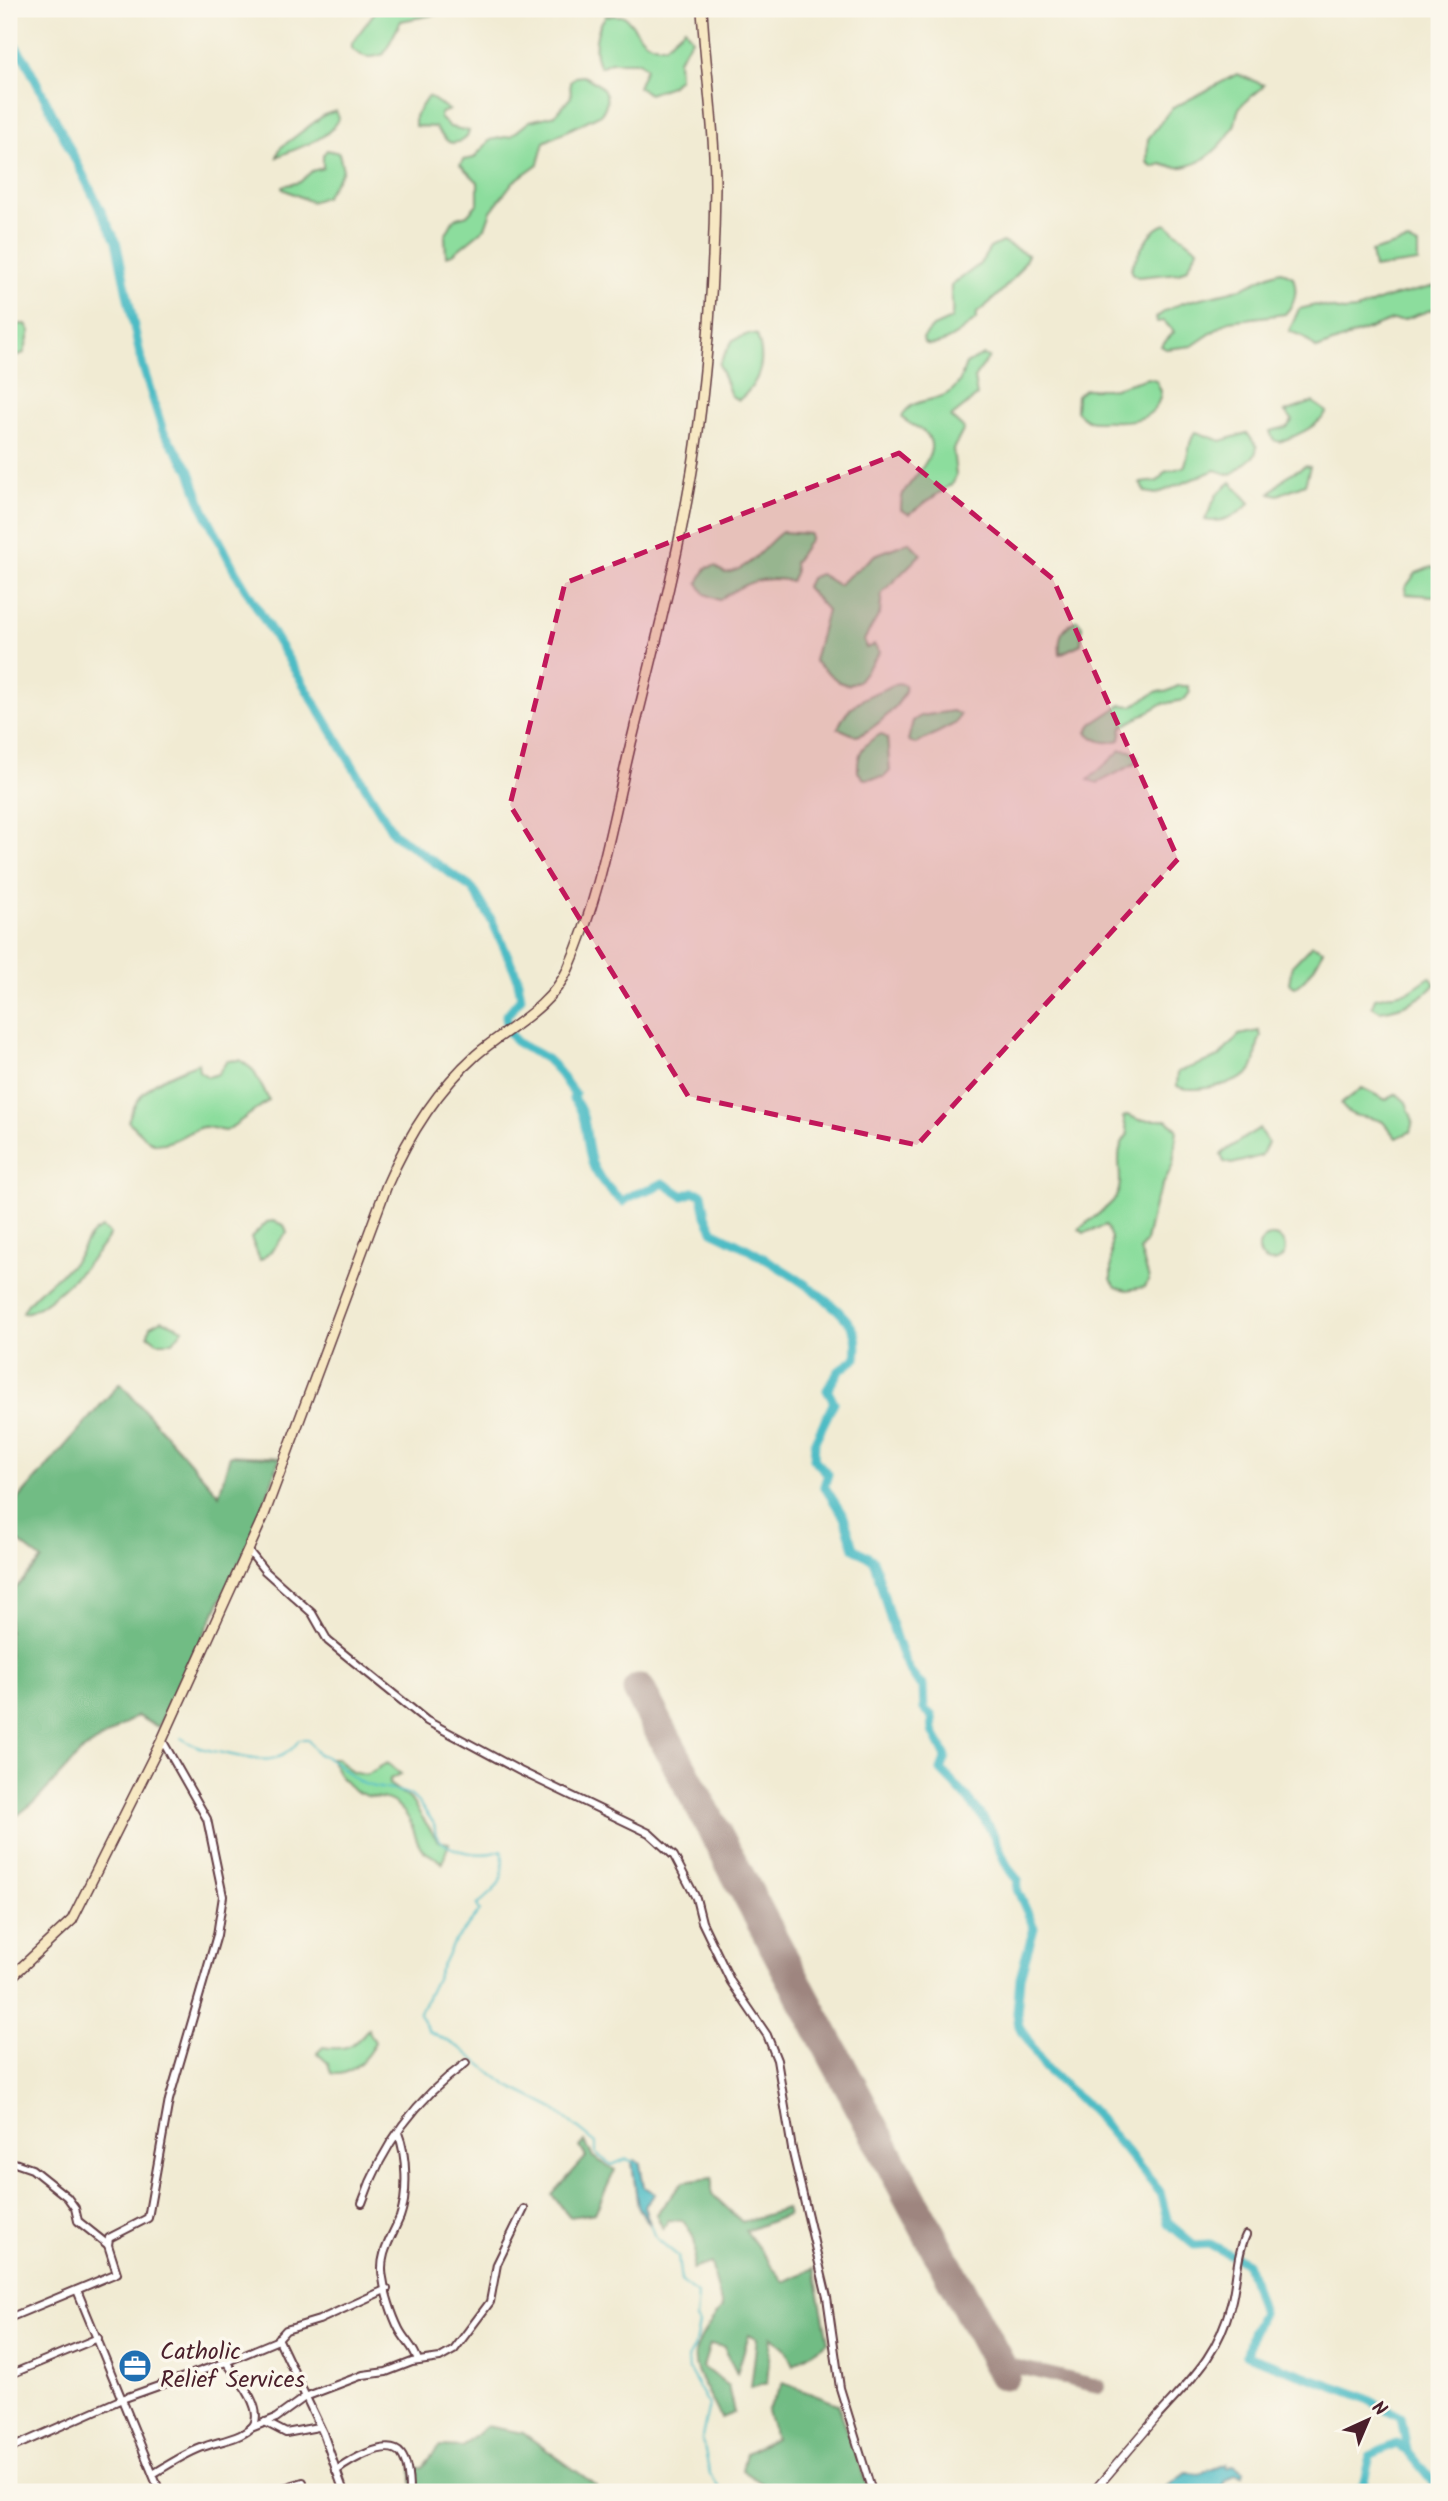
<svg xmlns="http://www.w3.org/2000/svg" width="1448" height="2501" font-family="Kalam,sans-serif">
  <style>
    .green { fill: #8cdd9d; stroke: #6b7e64; stroke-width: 2 }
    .forest { fill: #71bc84; stroke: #5e6e58; stroke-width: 2 }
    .water { fill: #4ebcc5; stroke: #4c6e78; stroke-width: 2 }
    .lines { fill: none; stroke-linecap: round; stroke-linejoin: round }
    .stream { stroke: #4ebcc5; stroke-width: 2 }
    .river { stroke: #4ebcc5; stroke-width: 9 }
    .taxiway { stroke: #9e857f; stroke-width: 14 }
    .runway { stroke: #9e857f; stroke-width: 33 }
    .minor-casing { stroke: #633e44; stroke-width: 10 }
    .tertiary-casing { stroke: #633e44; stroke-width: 10 }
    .secondary-casing { stroke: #633e44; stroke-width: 12 }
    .minor { stroke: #fff; stroke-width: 6 }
    .tertiary { stroke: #fff; stroke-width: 7 }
    .secondary { stroke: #f7e8c3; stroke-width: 9 }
    .marked { fill: #c2185b; fill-opacity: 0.2; stroke: #c2185b; stroke-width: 5; stroke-dasharray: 14 9; stroke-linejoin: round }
    .labels { text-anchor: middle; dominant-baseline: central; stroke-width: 7; stroke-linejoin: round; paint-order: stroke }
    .poi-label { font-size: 24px; fill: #4a1f2b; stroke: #fbf7ec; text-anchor: start }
  </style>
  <rect width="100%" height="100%" fill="#fbf7ec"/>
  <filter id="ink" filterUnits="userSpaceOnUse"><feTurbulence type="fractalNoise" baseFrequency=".0143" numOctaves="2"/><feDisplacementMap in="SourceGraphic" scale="14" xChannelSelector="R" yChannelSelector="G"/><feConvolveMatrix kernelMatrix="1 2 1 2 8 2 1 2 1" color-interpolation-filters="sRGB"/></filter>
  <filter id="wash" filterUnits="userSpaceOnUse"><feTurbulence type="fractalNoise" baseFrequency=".00686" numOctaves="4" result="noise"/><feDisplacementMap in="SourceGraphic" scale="28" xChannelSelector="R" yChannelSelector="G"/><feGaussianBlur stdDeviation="1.57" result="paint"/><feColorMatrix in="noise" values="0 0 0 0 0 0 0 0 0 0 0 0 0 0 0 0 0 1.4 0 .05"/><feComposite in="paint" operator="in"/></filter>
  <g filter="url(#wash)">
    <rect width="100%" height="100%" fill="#f1ebd3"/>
    <!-- green -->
    <g class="green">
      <path d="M377,9H444L438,14L401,21L384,54C370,59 363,58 352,49V43Z"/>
      <path d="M606,16H624C639,28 639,47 665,46L685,28L692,39L678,60L679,78L671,86L649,94L638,87L646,68L639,62H611L600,67C592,53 595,29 606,16Z"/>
      <path d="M1237,74L1264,85C1258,94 1246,98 1240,107C1236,112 1237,122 1233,128C1218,153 1190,176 1161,164L1153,167L1147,162L1148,139L1171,109Z"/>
      <path d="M583,76C600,83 615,95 601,114L544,142L538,164L513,182L491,211L485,228L453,254L446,256L445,236L454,219L467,215L478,203V182L460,165L463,160L474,158L490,140L511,136L530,121L555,115L571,97L570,82L575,77Z"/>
      <path d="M428,96L449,110L441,113L440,118L450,127L469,131L467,137C450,149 446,141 435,127L415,126V116Z"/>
      <path d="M336,111L339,118C329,141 297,147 277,157L280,148L324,115Z"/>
      <polygon points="327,150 339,153 343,170 325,197 311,202 283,189 283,186 300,182 312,171 323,168 323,155"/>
      <path d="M1166,224L1198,249L1187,269L1179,273L1138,277L1133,274L1131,268C1139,253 1149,229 1166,224Z"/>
      <polygon points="1408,241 1418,246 1418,262 1374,268 1371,252"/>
      <path d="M1002,242L1028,255C1018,277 996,298 977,313L976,319C964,330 940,350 924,343L923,338L933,327L951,319C955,307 950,298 951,286L980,264L990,248Z"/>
      <path d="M1281,271L1293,277C1298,291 1296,303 1285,314L1229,321L1192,346L1166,349L1161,346L1174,332L1164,321L1157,322L1156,318C1178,299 1207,298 1235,290C1251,286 1264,275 1281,271Z"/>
      <polygon points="1439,285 1439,307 1403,320 1392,320 1317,349 1302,336 1289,331 1299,309 1316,305 1343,311 1357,310 1383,299"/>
      <polygon points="26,324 30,331 24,353 9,359 9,325"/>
      <path d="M749,334L757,335C766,360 761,382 739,400L731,396L719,364L733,340Z"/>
      <path d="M983,355L989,357L974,378L977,396L951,417L964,429L953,449L956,475L953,483L909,514L901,510C901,504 901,499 903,494C911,478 946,451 924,432C917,425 909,426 902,417C912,394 941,406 957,385C962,379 963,371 966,364Z"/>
      <path d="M1148,378L1156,380L1161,391C1158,419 1135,422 1111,421C1094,420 1089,425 1076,411L1077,395L1085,389H1111Z"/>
      <path d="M1313,402L1327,412C1318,427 1296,436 1279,442L1273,440L1270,431L1287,427L1293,420L1285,412Z"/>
      <path d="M1196,432L1221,441L1247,433L1257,447L1255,455L1231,475L1215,470L1156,494L1145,492L1140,483L1158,481L1165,472L1184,467C1190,455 1187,442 1196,432Z"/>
      <polygon points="1305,466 1310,467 1305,484 1278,495 1270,493 1288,475"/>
      <path d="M1231,482L1250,503C1239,515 1221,524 1205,520L1217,494Z"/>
      <path d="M782,532L810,534V539L794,563L795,573L791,581C761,575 744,583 719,600L705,594L698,583L706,568L715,566L725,573C751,570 763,546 782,532Z"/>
      <polygon points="909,542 921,554 882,593 880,613 864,640 866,648 874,645 880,652 858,681 848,685 839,682 814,661 827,610 806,587 810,578 820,574 838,585 875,555"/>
      <polygon points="1431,567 1439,569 1439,591 1433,596 1406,594 1405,588 1416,573"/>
      <path d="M1077,620L1082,626L1081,644L1060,654C1058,637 1061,628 1077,620Z"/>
      <path d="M898,683L905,685C909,699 870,734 856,736L838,728C850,699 872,695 898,683Z"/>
      <path d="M1178,686H1188L1190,692L1184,700L1162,704L1122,727L1120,740C1107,744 1097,743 1087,732L1092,724L1121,705L1132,706L1158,691L1166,692Z"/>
      <polygon points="953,711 960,715 956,723 916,744 908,741 913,721 921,716"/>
      <path d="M881,734L887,738L890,771L884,777L864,779L858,772C857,752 863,744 881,734Z"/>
      <polygon points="1121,750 1131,751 1138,757 1136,763 1098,783 1088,780"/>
      <path d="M1312,945L1323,950C1317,964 1307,979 1295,987L1289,983L1292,966Z"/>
      <path d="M1430,977L1435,984C1422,1000 1400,1008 1380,1011L1372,1006L1375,998L1409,991Z"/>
      <path d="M1259,1031L1261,1036C1254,1047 1259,1062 1250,1072C1239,1084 1190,1094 1177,1086L1178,1072L1219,1057L1239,1035Z"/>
      <path d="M240,1060L253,1070L269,1100C267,1102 232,1127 226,1131C216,1131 209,1124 199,1128C183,1134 175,1143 156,1144L149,1141L128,1121C140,1083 164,1078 198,1063L199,1071L208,1077L218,1074L227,1061Z"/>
      <path d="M1362,1088L1386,1100L1397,1094L1406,1102L1413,1121L1410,1132L1396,1138L1383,1122C1367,1114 1351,1121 1341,1104Z"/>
      <path d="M1128,1115L1139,1120H1167L1177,1129L1173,1164L1155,1201L1146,1241L1140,1250L1149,1279L1145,1287L1127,1290L1116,1287L1111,1279V1238L1106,1225L1084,1233L1079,1229C1090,1220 1104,1211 1113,1201C1130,1180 1108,1157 1128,1134L1123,1117Z"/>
      <path d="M1259,1129L1268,1143L1261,1156L1232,1164L1224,1162L1221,1155C1224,1151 1252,1132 1259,1129Z"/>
      <path d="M273,1221L284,1225L287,1233C277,1242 272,1254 260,1260L251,1238L267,1222Z"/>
      <path d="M102,1228L110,1234C99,1255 45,1312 23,1313C26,1299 59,1276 70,1266C84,1253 84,1235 102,1228Z"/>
      <circle cx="1272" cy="1249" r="13"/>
      <polygon points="162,1320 183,1329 173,1342 157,1342 148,1335 150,1326"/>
      <path d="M331,1758H337L352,1772L366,1775L387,1763L401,1774L390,1779L389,1784L410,1799L438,1841L449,1843L442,1863C437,1857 430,1856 424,1851C412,1840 417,1822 397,1805C389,1798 383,1799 373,1797C351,1794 338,1777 331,1758Z"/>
      <path d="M368,2029L375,2042C368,2057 349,2079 331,2073L328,2063L317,2053L323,2047C346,2051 353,2047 368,2029Z"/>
    </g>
    <!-- forest -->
    <g class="forest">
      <polygon points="120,1383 219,1495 230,1455 280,1458 255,1531 158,1727 137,1716 81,1752 38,1799 9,1822 9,1595 42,1560 9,1534 9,1510"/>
      <polygon points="585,2141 593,2157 615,2170 595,2213 570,2217 552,2195 586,2157 580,2147"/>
      <path d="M712,2178V2194L742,2222L786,2209L788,2215L746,2231L784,2282L814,2268L828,2342L793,2365L785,2348L771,2336L767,2383L751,2388L757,2338L749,2334L737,2374L724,2347L710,2344L703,2367L728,2386L734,2413L721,2418C694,2359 678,2366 722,2307L711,2263L693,2269C697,2248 697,2238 683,2221L668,2220L663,2229L656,2214L683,2182Z"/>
      <polygon points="783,2383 838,2404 869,2492 765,2492 763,2484 742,2470 746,2453 775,2438 767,2411"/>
      <polygon points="486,2426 523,2433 597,2486 597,2492 412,2492 412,2467 423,2467 440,2446 463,2447"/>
    </g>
    <!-- water -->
    <g class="water">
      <polygon points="635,2160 640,2164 644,2187 655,2194 644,2207 651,2226 638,2207 632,2163"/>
      <polygon points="1226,2464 1226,2468 1234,2465 1244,2472 1242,2476 1236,2474 1226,2481 1220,2492 1159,2492 1186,2473 1200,2474"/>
    </g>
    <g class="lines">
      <!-- stream -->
      <g class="stream">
        <path d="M181,1738C199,1749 203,1749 223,1753C251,1759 280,1769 299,1740H308L318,1754C337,1758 345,1775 362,1783C376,1790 396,1788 410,1795C416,1799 431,1818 434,1824C435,1828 435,1832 436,1835C447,1853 484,1858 502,1850C506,1882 500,1885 477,1905L480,1911L452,1945L419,2014L429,2031L460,2048L507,2085L554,2109L596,2143V2154L612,2165L626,2159L634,2162"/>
        <polyline points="651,2224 656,2238 678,2256 681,2282 698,2295 696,2319 699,2324 694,2348 688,2359 689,2370 709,2405 702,2437 710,2474 723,2492"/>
      </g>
      <!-- river -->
      <g class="river">
        <path d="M9,37L26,61L116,241L142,364L163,431L189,469L203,508L235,571L394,834L473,889L492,921L517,976L521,998L506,1016C509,1051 531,1045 550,1062C561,1071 565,1084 575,1094L573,1099C590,1115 584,1147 594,1168C601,1182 611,1192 623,1202C634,1191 649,1192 663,1183L683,1196L693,1192L702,1194L706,1216L714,1232C746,1246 847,1302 856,1336C857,1343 857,1351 856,1358L839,1371L827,1390L834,1402L815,1441L814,1459L828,1474L824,1486L844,1517L854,1548L873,1560C886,1592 896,1667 923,1686L924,1709L932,1716L933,1731L946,1757L941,1770C959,1788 976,1806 990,1828C1000,1846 1003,1866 1018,1880L1017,1889L1034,1928L1020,1977L1017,2013L1019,2026L1045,2068L1090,2108L1160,2192L1168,2223L1194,2245L1210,2244L1247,2263L1262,2313L1252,2333L1247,2355L1361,2396L1401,2417L1407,2450L1434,2483L1437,2492"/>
        <polyline points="1355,2492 1363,2485 1370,2456 1396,2444 1407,2450"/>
      </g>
      <!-- taxiway -->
      <polyline class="taxiway" points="997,2362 1098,2386"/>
      <!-- runway -->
      <polyline class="runway" points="639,1690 1004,2374"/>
    </g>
  </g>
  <g filter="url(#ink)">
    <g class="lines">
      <defs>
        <g id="minor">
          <polyline points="248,1550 264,1570 312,1613 328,1641 427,1721 520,1771 649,1833 674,1856 696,1898 702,1922 731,1982 767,2035 777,2060 792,2149 827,2297 840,2388 872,2492"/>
          <path d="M398,2133C407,2155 408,2195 400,2217C392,2237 378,2255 383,2278C385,2293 392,2315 399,2329C405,2341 415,2348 418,2361"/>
          <polyline points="9,2161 32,2169 67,2197 75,2208 78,2221 108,2245 117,2273 9,2318"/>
          <path d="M362,2203C382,2145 416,2099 466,2063"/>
          <polyline points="108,2245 109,2238 148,2218 169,2100 217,1935 223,1896 207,1819 162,1740"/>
          <polyline points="77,2290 160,2492"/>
          <polyline points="278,2338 323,2433 344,2492"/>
          <polyline points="9,2375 98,2338"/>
          <path d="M1157,2417C1192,2378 1217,2357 1231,2304C1237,2282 1236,2256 1246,2235"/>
          <polyline points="265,2422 286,2433 318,2427"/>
          <polyline points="251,2428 276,2418 305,2397 363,2375 386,2372 412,2362 440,2358 454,2350 490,2302 497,2264 524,2209"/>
          <polyline points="9,2449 122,2399 226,2362 276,2341 286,2330 319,2320 387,2289"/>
          <path d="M336,2471C348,2462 388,2437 401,2454C408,2463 409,2482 409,2492"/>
          <path d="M153,2474C170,2464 187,2452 206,2446C220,2441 239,2439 251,2428C268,2412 236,2375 226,2362"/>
          <polyline points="271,2492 303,2482"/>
        </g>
        <polyline id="tertiary" points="1093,2492 1157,2417"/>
        <path id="secondary" d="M9,1979L72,1920L162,1740L264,1515L387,1185C408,1136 437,1090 476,1055C507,1028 550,1009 568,969C600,898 613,818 631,743C652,657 675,570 690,483C706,391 714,280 715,186C715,127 705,68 702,9"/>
      </defs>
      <!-- minor casing -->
      <use href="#minor" class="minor-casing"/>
      <!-- tertiary casing -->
      <use href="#tertiary" class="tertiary-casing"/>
      <!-- secondary casing -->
      <use href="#secondary" class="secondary-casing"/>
      <!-- minor -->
      <use href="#minor" class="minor"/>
      <!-- tertiary -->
      <use href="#tertiary" class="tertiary"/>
      <!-- secondary -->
      <use href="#secondary" class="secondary"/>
    </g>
  </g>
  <!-- marked area -->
  <path class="marked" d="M899,453L1053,579L1178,859L917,1145L688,1096L510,805L565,583Z"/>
  <!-- icons -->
  <defs>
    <symbol id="office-disc" viewBox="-11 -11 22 22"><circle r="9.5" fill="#1f6fb2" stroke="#fbf7ec"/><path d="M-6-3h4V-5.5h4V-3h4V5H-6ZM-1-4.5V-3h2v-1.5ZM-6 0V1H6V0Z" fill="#fff"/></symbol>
  </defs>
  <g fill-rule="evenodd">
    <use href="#office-disc" x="116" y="2347" width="38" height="38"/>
  </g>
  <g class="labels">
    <!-- poi labels -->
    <g class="poi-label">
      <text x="160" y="2352">Catholic<tspan x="160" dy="28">Relief Services</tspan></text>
    </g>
  </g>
  <!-- margin -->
  <rect width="1448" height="2501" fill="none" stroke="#fbf7ec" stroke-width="35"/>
  <!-- north arrow -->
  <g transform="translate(1368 2420) rotate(44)" stroke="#fbf7ec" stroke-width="5" paint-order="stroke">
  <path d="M0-5L12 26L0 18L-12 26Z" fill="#4a1f2b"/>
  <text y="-10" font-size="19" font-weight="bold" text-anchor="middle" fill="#4a1f2b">N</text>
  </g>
</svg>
